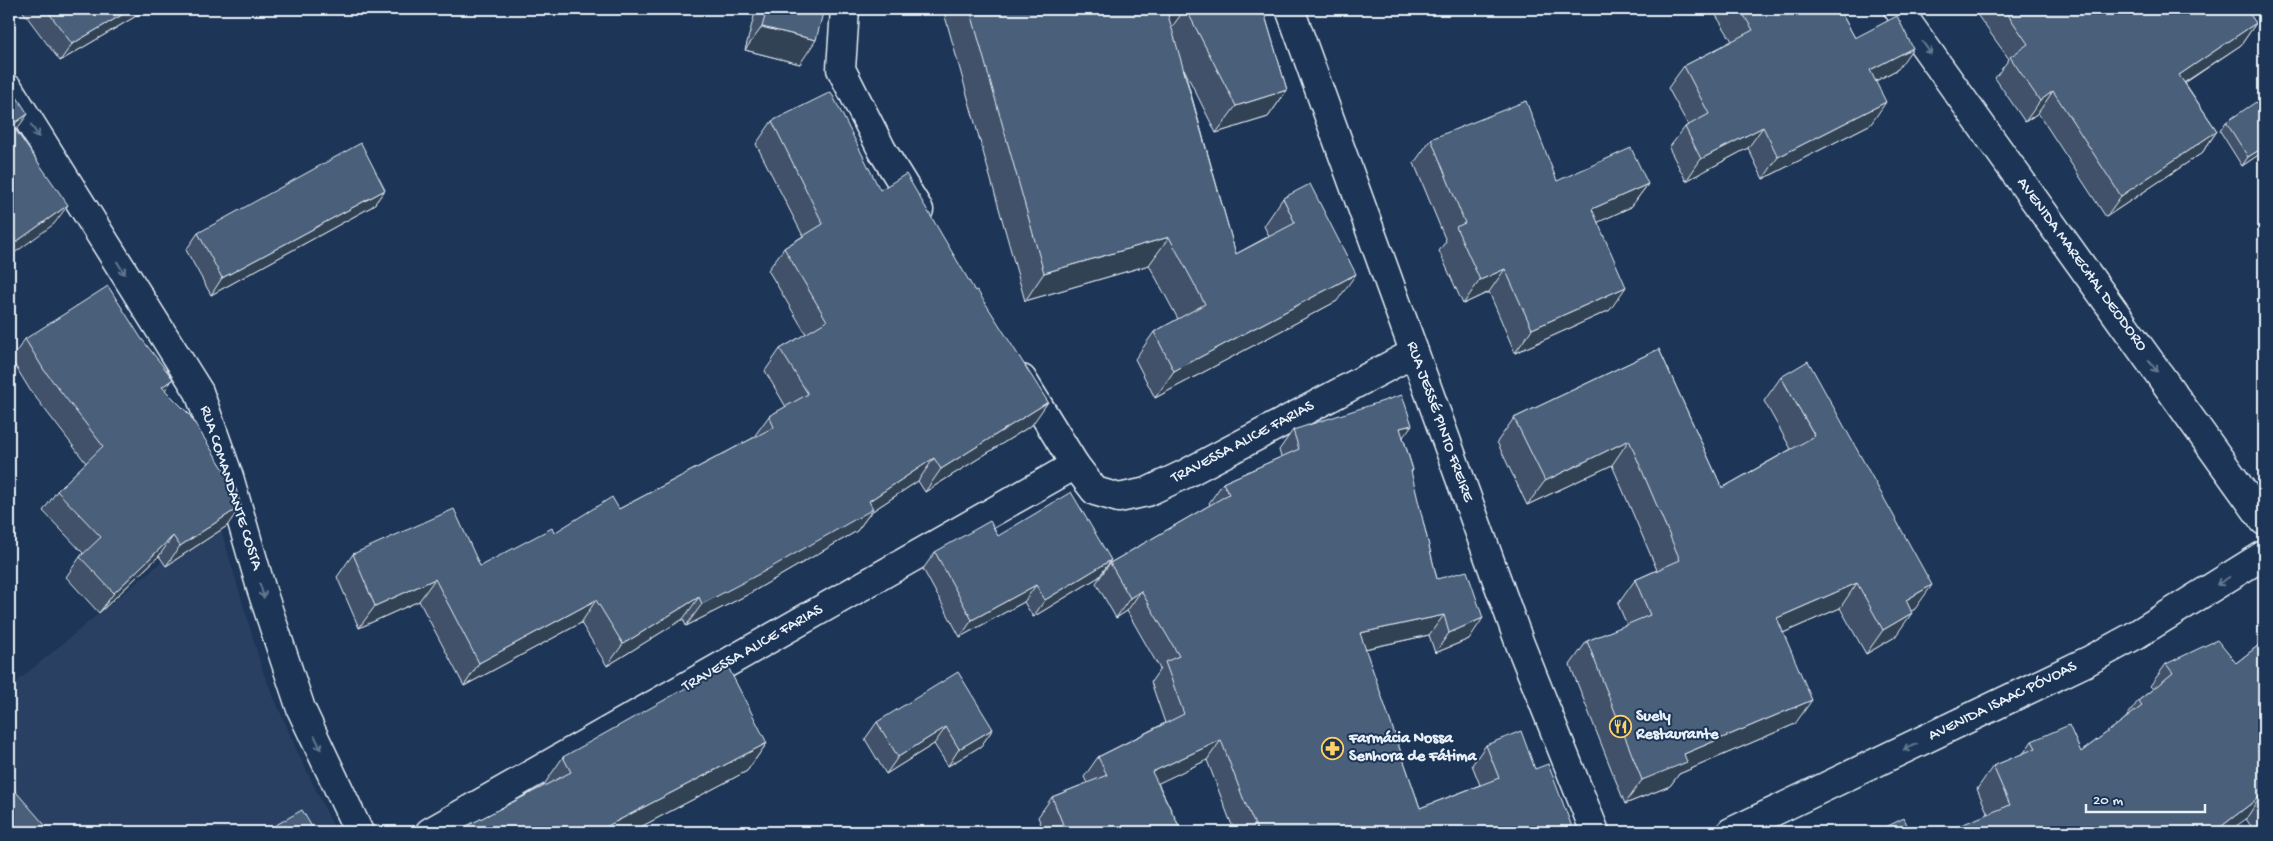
<svg xmlns="http://www.w3.org/2000/svg" width="2273" height="841" font-family="'Gochi Hand',sans-serif">
  <style>
    .built { fill: #2a4162 }
    .lines { fill: none; stroke-linecap: round; stroke-linejoin: round }
    .minor-casing { stroke: #e8f1f8; stroke-width: 31 }
    .major-casing { stroke: #e8f1f8; stroke-width: 31 }
    .minor { stroke: #1d3557; stroke-width: 28 }
    .major { stroke: #1d3557; stroke-width: 28 }
    .wall { fill: #3f5169; stroke: #e8f1f8 }
    .shaded-wall { fill: #334255; stroke: #e8f1f8 }
    .building { fill: #495e7a; stroke: #e8f1f8 }
    .oneway { stroke: #64778f }
    .labels { text-anchor: middle; dominant-baseline: central; stroke-width: 4; stroke-linejoin: round; paint-order: stroke }
    .street-label { font-size: 16px; fill: #e8f1f8; stroke: #1d3557 }
    .poi-label { font-size: 16px; font-weight: bold; fill: #e8f1f8; stroke: #1d3557; text-anchor: start }
  </style>
  <rect width="100%" height="100%" fill="#1d3557"/>
  <filter id="ink" filterUnits="userSpaceOnUse"><feTurbulence type="fractalNoise" baseFrequency=".02" numOctaves="2"/><feDisplacementMap in="SourceGraphic" scale="10" xChannelSelector="R" yChannelSelector="G"/><feConvolveMatrix kernelMatrix="1 2 1 2 8 2 1 2 1" color-interpolation-filters="sRGB"/></filter>
  <g filter="url(#ink)">
    <!-- built -->
    <polygon class="built" points="217,516 263,672 297,751 336,832 9,832 9,688"/>
    <g class="lines">
      <defs>
        <g id="minor">
          <polyline points="845,9 841,69 882,150 919,210"/>
          <polyline points="1290,9 1520,644 1595,832"/>
          <polyline points="1898,9 2264,521"/>
          <polyline points="9,89 199,392 229,477 262,591 301,709 359,832"/>
          <polyline points="1022,379 1075,465 1095,491 1119,498 1147,492 1185,474 1414,353"/>
          <polyline points="430,832 1075,465"/>
        </g>
        <polyline id="major" points="1731,832 2088,661 2134,636 2264,555"/>
      </defs>
      <!-- minor casing -->
      <use href="#minor" class="minor-casing"/>
      <!-- major casing -->
      <use href="#major" class="major-casing"/>
      <!-- minor -->
      <use href="#minor" class="minor"/>
      <!-- major -->
      <use href="#major" class="major"/>
    </g>
    <!-- wall -->
    <g class="wall">
      <polygon points="21,9 148,9 60,61"/>
      <polygon points="756,9 824,9 800,64 745,50"/>
      <polygon points="943,9 1263,9 1287,90 1268,117 1216,133 1184,69 1236,254 1269,236 1264,226 1283,198 1337,301 1155,398 1135,359 1154,332 1178,319 1149,265 1025,301"/>
      <polygon points="1712,9 1839,9 1855,38 1898,69 1876,81 1871,124 1763,179 1748,148 1686,181 1669,148 1685,127 1688,125 1668,88 1684,66 1732,41"/>
      <polygon points="1973,9 2246,9 2256,23 2241,45 2185,83 2217,131 2202,153 2106,217 2038,113 2025,122 1995,78 2009,59"/>
      <polygon points="2264,116 2264,151 2242,166 2220,131 2226,122"/>
      <polygon points="772,121 880,190 1032,425 925,492 918,481 871,512 857,531 747,595 686,626 683,619 607,666 581,623 464,686 419,601 359,628 337,577 353,554 480,566 554,533 619,509 753,438 769,416 786,407 765,371 780,349 806,334 768,270 784,248 803,236 756,144"/>
      <polygon points="1431,139 1557,181 1648,184 1631,207 1598,222 1610,310 1515,353 1489,292 1463,304 1439,251 1446,241 1414,163"/>
      <polygon points="385,190 373,206 211,295 186,250 198,233"/>
      <polygon points="25,339 165,390 227,526 166,566 159,556 99,613 66,577 80,557 83,553 43,511 57,491 86,463 30,390 11,359"/>
      <polygon points="1659,349 1722,488 1791,449 1764,401 1781,377 1915,609 1911,611 1895,637 1866,654 1840,608 1783,633 1795,724 1679,774 1670,786 1625,804 1570,665 1587,641 1627,625 1618,604 1635,580 1657,570 1612,465 1527,505 1497,442 1514,418"/>
      <polygon points="1293,430 1403,437 1413,470 1411,473 1437,579 1469,639 1435,653 1429,635 1365,649 1420,808 1480,785 1472,765 1486,745 1535,769 1574,832 1235,832 1229,818 1207,760 1158,783 1182,832 1044,832 1038,817 1052,797 1087,783 1084,777 1098,757 1165,723 1151,682 1160,669 1127,611 1116,618 1096,583 1110,563 1210,505 1209,503 1223,483 1281,457 1279,450"/>
      <polygon points="998,536 1099,577 1033,617 1024,602 960,637 923,569 935,552"/>
      <polygon points="2264,641 2264,832 2255,832 2246,819 1988,814 1977,789 1993,766 2023,754 2032,741 2081,752 2125,719 2138,701 2153,689 2150,686 2166,664 2236,663"/>
      <polygon points="877,722 993,729 981,746 948,766 934,744 886,774 865,739"/>
      <polygon points="767,743 747,771 631,832 459,832 461,829 543,787 543,786 563,757"/>
    </g>
    <!-- shaded-wall -->
    <g class="shaded-wall">
      <polygon points="132,9 148,9 60,61 72,44"/>
      <polygon points="1183,9 1185,9 1166,35 1168,15"/>
      <polygon points="2256,23 2241,45 2164,96 2179,75"/>
      <polygon points="762,27 816,40 800,64 745,50"/>
      <polygon points="1913,48 1898,69 1855,92 1870,70"/>
      <polygon points="1287,90 1268,117 1216,133 1236,106"/>
      <polygon points="2053,91 2038,113 2025,122 2040,101"/>
      <polygon points="1886,102 1871,124 1763,179 1778,157"/>
      <polygon points="28,114 14,133 12,125"/>
      <polygon points="1763,127 1748,148 1686,181 1701,159"/>
      <polygon points="2217,131 2202,153 2106,217 2121,196"/>
      <polygon points="2264,147 2264,151 2242,166 2248,157"/>
      <polygon points="1648,184 1631,207 1575,233 1592,209"/>
      <polygon points="385,190 373,206 211,295 222,278"/>
      <polygon points="68,205 54,224 9,257 9,247"/>
      <polygon points="1169,237 1149,265 1025,301 1044,273"/>
      <polygon points="1505,269 1489,292 1463,304 1480,280"/>
      <polygon points="1356,274 1337,301 1155,398 1174,371"/>
      <polygon points="1626,287 1610,310 1515,353 1532,329"/>
      <polygon points="173,379 159,399 162,387"/>
      <polygon points="1048,402 1032,425 925,492 941,469"/>
      <polygon points="1412,425 1397,445 1400,428"/>
      <polygon points="1629,440 1612,465 1527,505 1545,481"/>
      <polygon points="934,458 918,481 871,512 857,531 747,595 686,626 702,604 869,501"/>
      <polygon points="241,506 227,526 166,566 180,546"/>
      <polygon points="173,536 159,556 99,613 114,593"/>
      <polygon points="1111,560 1099,577 1033,617 1045,600"/>
      <polygon points="435,579 419,601 359,628 375,606"/>
      <polygon points="1857,583 1840,608 1760,643 1777,618"/>
      <polygon points="1036,585 1024,602 960,637 972,620"/>
      <polygon points="1932,585 1915,609 1889,624 1906,600"/>
      <polygon points="1141,591 1127,611 1116,618 1130,598"/>
      <polygon points="699,597 683,619 607,666 623,644"/>
      <polygon points="596,600 581,623 464,686 479,663"/>
      <polygon points="1912,613 1895,637 1866,654 1883,630"/>
      <polygon points="1444,615 1429,635 1346,653 1360,633"/>
      <polygon points="1483,618 1469,639 1435,653 1449,633"/>
      <polygon points="1812,700 1795,724 1679,774 1670,786 1625,804 1642,780 1684,754"/>
      <polygon points="946,727 934,744 886,774 898,757"/>
      <polygon points="993,729 981,746 948,766 959,749"/>
      <polygon points="1221,740 1207,760 1138,793 1152,772"/>
      <polygon points="767,743 747,771 631,832 596,832"/>
      <polygon points="2261,796 2246,819 2228,832 2214,832"/>
      <polygon points="2264,827 2264,830 2262,832 2260,832"/>
    </g>
    <!-- building -->
    <g class="building">
      <polygon points="46,9 132,9 72,44"/>
      <polygon points="767,9 824,9 816,40 762,27"/>
      <polygon points="970,9 1183,9 1168,15 1236,254 1295,223 1283,198 1310,184 1356,274 1174,371 1154,332 1205,304 1169,237 1044,273"/>
      <polygon points="1186,9 1263,9 1287,90 1236,106"/>
      <polygon points="1740,9 1839,9 1855,38 1897,16 1913,48 1870,70 1886,102 1778,157 1763,127 1701,159 1685,127 1709,114 1684,66 1753,30"/>
      <polygon points="2004,9 2246,9 2256,23 2179,75 2217,131 2121,196 2053,91 2040,101 2010,57 2028,44"/>
      <polygon points="9,85 28,114 12,125 68,205 9,247"/>
      <polygon points="831,92 880,190 906,174 975,291 977,290 1048,402 941,469 934,458 869,501 873,509 763,572 702,604 699,597 623,644 596,600 479,663 435,579 375,606 353,554 454,509 480,566 552,528 554,533 612,497 619,509 774,427 769,416 808,394 780,349 827,321 784,248 823,224 772,121"/>
      <polygon points="1526,101 1557,181 1631,148 1648,184 1592,209 1626,287 1532,329 1505,269 1480,280 1456,227 1465,223 1431,139"/>
      <polygon points="2256,102 2264,116 2264,147 2248,157 2226,122"/>
      <polygon points="361,143 385,190 222,278 198,233"/>
      <polygon points="108,286 141,338 173,379 162,387 189,414 236,489 241,506 180,546 173,536 114,593 80,557 101,537 57,491 103,446 44,370 25,339"/>
      <polygon points="1659,349 1722,488 1815,436 1781,377 1808,361 1932,585 1906,600 1912,613 1883,630 1857,583 1777,618 1812,700 1684,754 1687,762 1642,780 1587,641 1650,615 1635,580 1680,560 1629,440 1545,481 1514,418"/>
      <polygon points="1402,395 1412,425 1400,428 1413,470 1411,471 1437,579 1467,571 1483,618 1449,633 1444,615 1360,633 1420,808 1499,778 1486,745 1521,731 1535,769 1548,764 1574,832 1258,832 1243,798 1221,740 1152,772 1182,832 1066,832 1052,797 1107,775 1098,757 1184,714 1165,662 1179,656 1141,591 1130,598 1110,563 1229,494 1223,483 1299,449 1293,430"/>
      <polygon points="1071,492 1111,560 1045,600 1036,585 972,620 935,552 990,521 998,536"/>
      <polygon points="2217,640 2236,663 2264,641 2264,801 2261,796 2214,832 1944,832 2010,805 1993,766 2036,748 2032,741 2069,725 2081,752 2142,706 2138,701 2173,673 2166,664"/>
      <polygon points="727,665 767,743 596,832 462,832 461,829 571,772 563,757"/>
      <polygon points="958,672 993,729 959,749 946,727 898,757 877,722"/>
      <polygon points="9,784 51,832 9,832"/>
      <polygon points="302,810 315,832 264,832"/>
      <polygon points="1904,818 1910,832 1876,832"/>
    </g>
    <!-- one-way arrows -->
    <defs><path id="oneway-shaft" d="M-6 0H5M1.5-3L5.5 0L1.5 3" fill="none" stroke-width="1.6" stroke-linecap="round" stroke-linejoin="round" transform="scale(1.25)"/></defs>
    <g class="oneway">
      <use href="#oneway-shaft" transform="translate(1927 48) rotate(54)"/>
      <use href="#oneway-shaft" transform="translate(35 131) rotate(58)"/>
      <use href="#oneway-shaft" transform="translate(121 268) rotate(58)"/>
      <use href="#oneway-shaft" transform="translate(2153 366) rotate(54)"/>
      <use href="#oneway-shaft" transform="translate(2223 581) rotate(148)"/>
      <use href="#oneway-shaft" transform="translate(262 591) rotate(73)"/>
      <use href="#oneway-shaft" transform="translate(318 743) rotate(65)"/>
      <use href="#oneway-shaft" transform="translate(1910 747) rotate(154)"/>
    </g>
  </g>
  <!-- icons -->
  <defs>
    <symbol id="restaurant-ring" viewBox="-11 -11 22 22"><circle r="9.5" fill="#1d3557" stroke="#ffd166" stroke-width="1.5"/><path d="M-5-6h1v4h1v-4h1v4h1v-4h1v5L-1.5 .5V6h-2V.5L-5-1ZM5-6V6H3V1.5H1.5Q1.5-4 5-6Z" fill="#ffd166"/></symbol>
    <symbol id="pharmacy-ring" viewBox="-11 -11 22 22"><circle r="9.5" fill="#1d3557" stroke="#ffd166" stroke-width="1.5"/><path d="M-2-6h4v4h4v4h-4v4h-4v-4h-4v-4h4Z" fill="#ffd166"/></symbol>
  </defs>
  <g fill-rule="evenodd">
    <use href="#restaurant-ring" x="1608" y="714" width="25" height="25"/>
    <use href="#pharmacy-ring" x="1320" y="736" width="25" height="25"/>
  </g>
  <g class="labels">
    <!-- street labels -->
    <g class="street-label">
      <text transform="translate(2081 265) rotate(54)">AVENIDA MARECHAL DEODORO</text>
      <text transform="translate(1439 422) rotate(70)">RUA JESSÉ PINTO FREIRE</text>
      <text transform="translate(1243 443) rotate(-28)">TRAVESSA ALICE FARIAS</text>
      <text transform="translate(230 488) rotate(72)">RUA COMANDANTE COSTA</text>
      <text transform="translate(753 649) rotate(-30)">TRAVESSA ALICE FARIAS</text>
      <text transform="translate(2003 702) rotate(-26)">AVENIDA ISAAC PÓVOAS</text>
    </g>
    <!-- poi labels -->
    <g class="poi-label">
      <text x="1636" y="717">Suely<tspan x="1636" dy="18">Restaurante</tspan></text>
      <text x="1349" y="739">Farmácia Nossa<tspan x="1349" dy="18">Senhora de Fátima</tspan></text>
    </g>
  </g>
  <!-- margin -->
  <rect width="2273" height="841" fill="none" stroke="#1d3557" stroke-width="30"/>
  <rect x="15" y="15" width="2243" height="811" fill="none" stroke="#e8f1f8" stroke-width="2" filter="url(#ink)"/>
  <!-- scale -->
  <path d="M2086 804v8h119v-8" fill="none" stroke="#e8f1f8" stroke-width="2.5"/>
  <text x="2093" y="804" font-size="15" fill="#e8f1f8" stroke="#1d3557" stroke-width="4" paint-order="stroke">20 m</text>
</svg>
